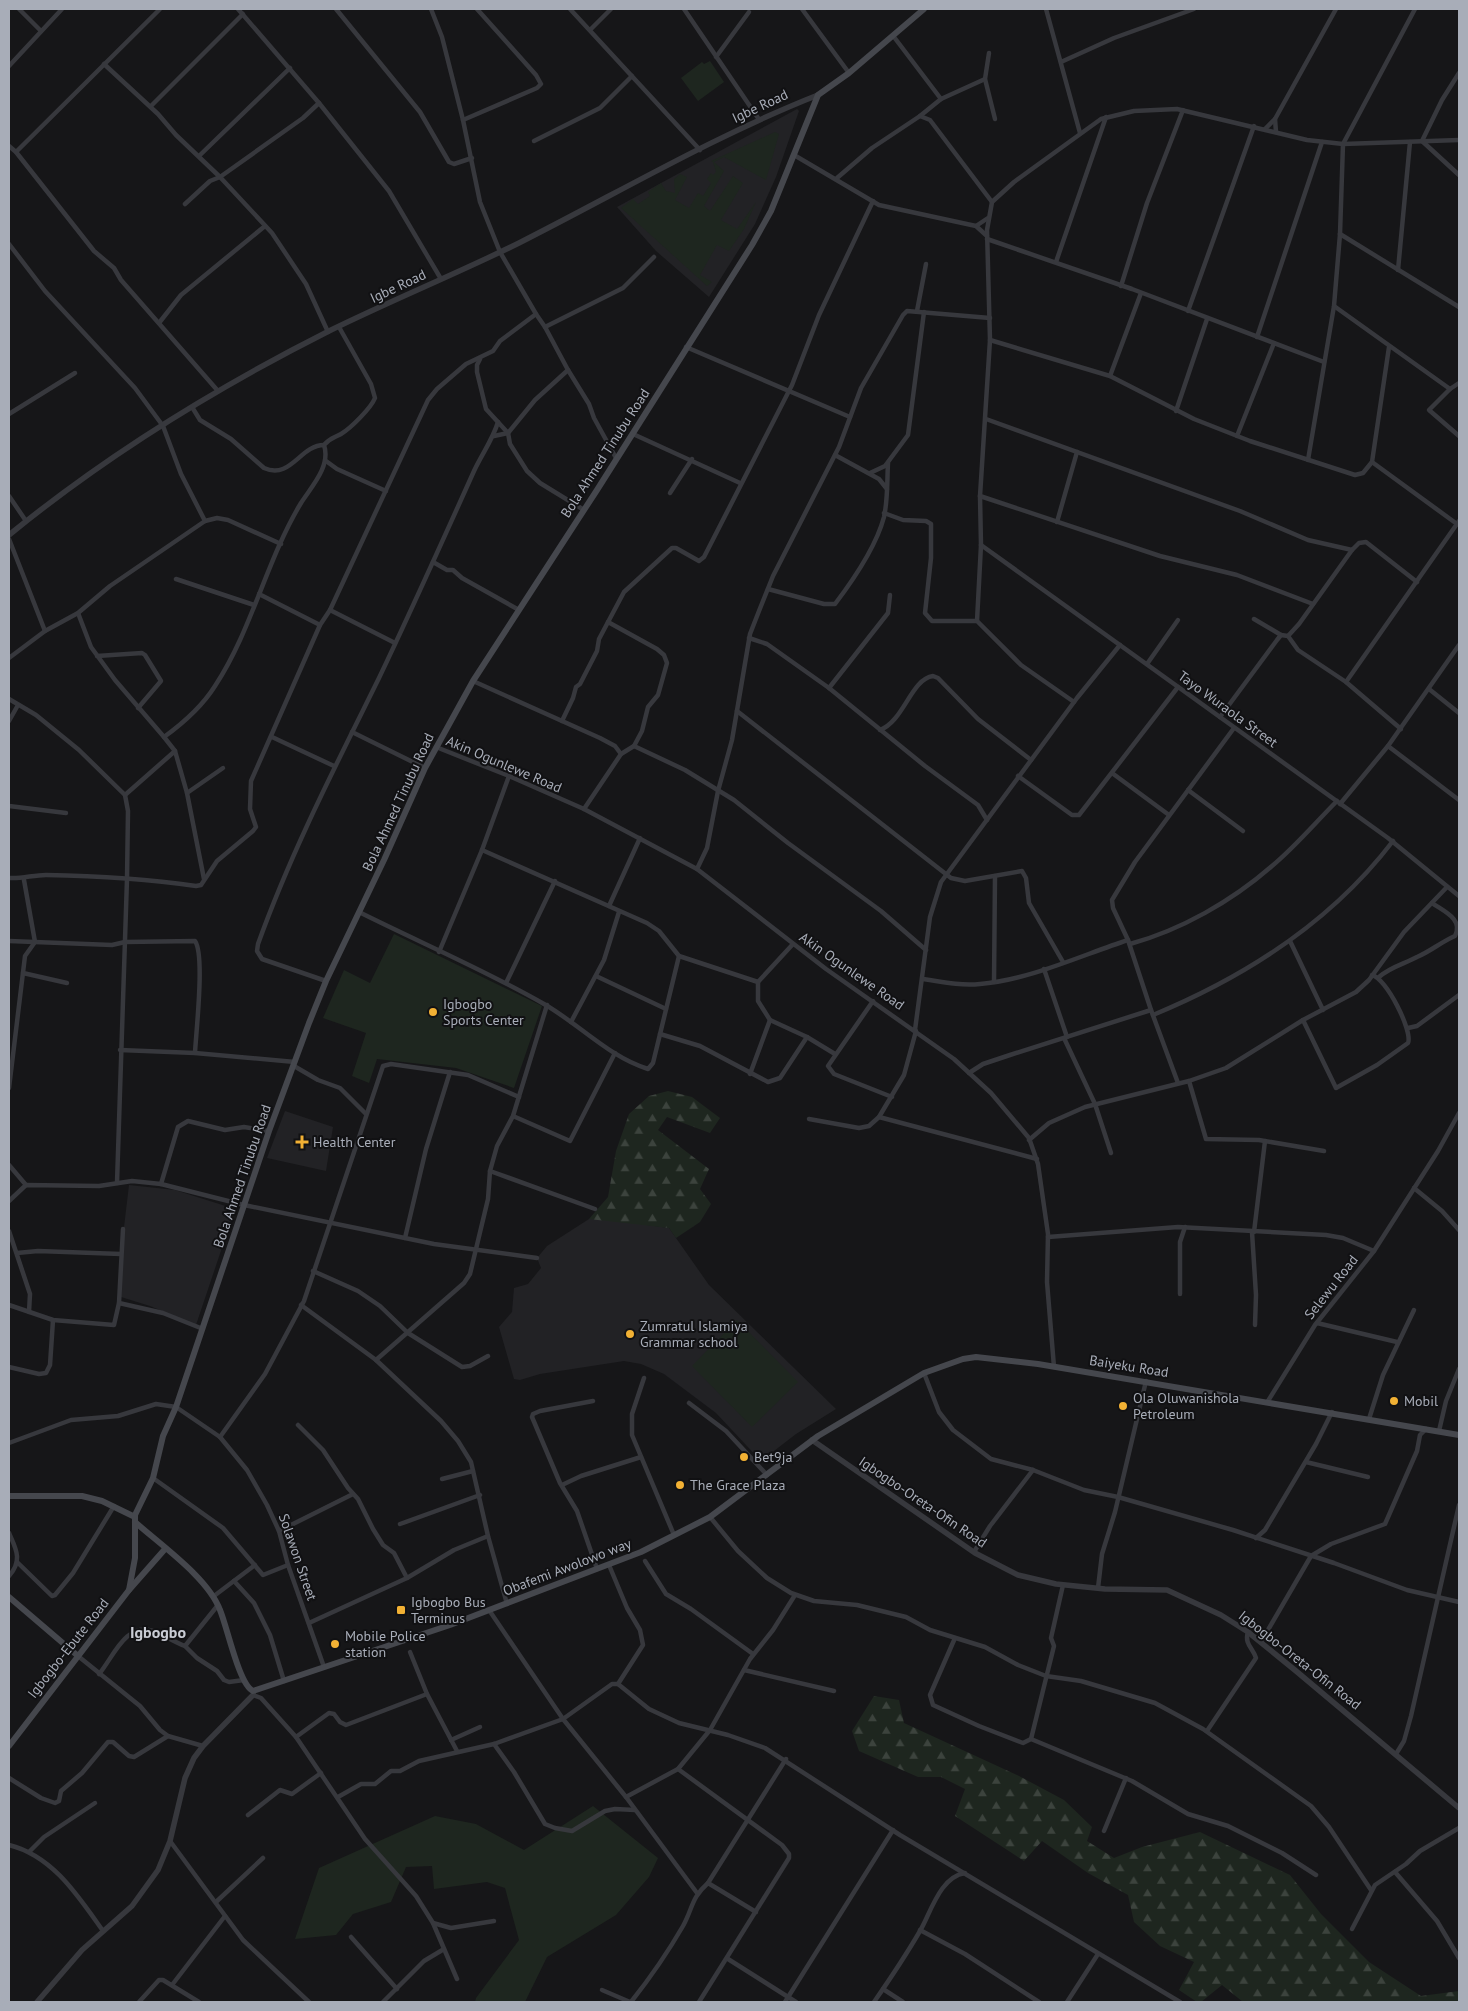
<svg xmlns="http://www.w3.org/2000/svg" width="1468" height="2011" font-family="'PT Sans',sans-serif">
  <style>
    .built { fill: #222225 }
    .green { fill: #1e261f }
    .forest { fill: url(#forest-firs) }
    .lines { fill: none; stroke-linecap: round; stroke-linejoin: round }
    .minor { stroke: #37383d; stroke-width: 4.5 }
    .tertiary { stroke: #37383d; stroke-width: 5.5 }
    .secondary { stroke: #45474d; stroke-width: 6 }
    .poi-dot { fill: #f2b134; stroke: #111113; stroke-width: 2 }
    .labels { text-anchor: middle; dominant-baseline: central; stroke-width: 4; stroke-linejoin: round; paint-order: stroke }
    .street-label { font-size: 14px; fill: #a8adb8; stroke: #111113 }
    .poi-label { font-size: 14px; fill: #a8adb8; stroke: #111113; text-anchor: start }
    .quarter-label { font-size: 16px; font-weight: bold; fill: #c9ccd4; stroke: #111113 }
  </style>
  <defs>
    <pattern id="forest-firs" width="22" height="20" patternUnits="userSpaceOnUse" patternTransform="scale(1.25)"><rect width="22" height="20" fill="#1e261f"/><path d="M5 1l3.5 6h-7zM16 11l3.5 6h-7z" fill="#3c433d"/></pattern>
  </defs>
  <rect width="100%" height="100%" fill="#161618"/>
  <!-- built -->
  <g class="built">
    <polygon points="797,109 799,111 776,177 755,224 709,297 656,251 617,207"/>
    <polygon points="285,1111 333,1127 326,1171 267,1158"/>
    <polygon points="129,1185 175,1190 235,1209 196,1325 150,1306 121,1297 124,1227"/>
    <polygon points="597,1218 669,1228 709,1285 836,1409 796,1434 761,1461 716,1413 664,1374 641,1364 624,1361 540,1374 520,1380 514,1379 499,1327 512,1312 514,1288 528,1284 541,1268 537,1258 547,1246 589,1219"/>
  </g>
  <!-- green -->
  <g class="green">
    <polygon points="710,61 724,82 698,101 681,78 702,62 704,64"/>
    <polygon points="775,132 779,134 766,180 724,157 714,162 724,171 704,206 710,211 733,176 743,183 721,220 737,229 756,202 744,229 729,251 717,245 700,275 712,282 707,286 621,208 633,199 638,204 650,196 648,192 661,183 666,191 675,193 674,179 680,174 687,177 675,200 689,208 698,193 703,196 711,183 707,179 711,173 713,175 716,172 713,162 711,161"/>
    <polygon points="394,934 542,1006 514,1088 456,1068 377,1059 369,1083 352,1076 366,1033 323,1018 344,970 370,983"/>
    <polygon points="737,1320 798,1382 752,1427 692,1366"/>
    <polygon points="593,1806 658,1858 649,1877 616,1915 547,1957 525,2002 475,2002 476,1998 519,1940 505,1888 487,1882 434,1889 432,1866 406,1867 391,1902 353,1914 336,1935 295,1939 319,1868 435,1816 476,1824 524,1850"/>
  </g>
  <!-- forest -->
  <g class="forest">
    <polygon points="668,1091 692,1097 720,1118 710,1133 667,1117 658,1130 709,1169 700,1189 711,1204 700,1222 676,1238 669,1228 589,1219 608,1197 616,1151 629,1114 649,1096"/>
    <polygon points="874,1696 899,1700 904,1723 1019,1776 1064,1800 1092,1827 1087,1841 1114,1858 1142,1847 1200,1832 1290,1875 1321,1914 1369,1962 1421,1996 1459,1991 1459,2002 1243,2002 1222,1985 1201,2002 1197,2002 1179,1990 1194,1962 1160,1946 1134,1922 1128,1895 1088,1873 1042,1841 1024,1861 955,1816 965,1789 941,1777 918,1777 859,1751 852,1731"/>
  </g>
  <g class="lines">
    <!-- minor -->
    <g class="minor">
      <polyline points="19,9 41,31"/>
      <polyline points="238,9 319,103 389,191 441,279"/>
      <polyline points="336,9 420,112 449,162 454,164 472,158"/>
      <polyline points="431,9 442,37 463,120 480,202 500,252 536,314 545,327 568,370 589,404 594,418 616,458"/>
      <polyline points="570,9 700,150"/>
      <polyline points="684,9 758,118"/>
      <polyline points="802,9 849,73"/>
      <polyline points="1046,9 1080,133"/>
      <polyline points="590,30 611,9"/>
      <polyline points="894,37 941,99"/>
      <polyline points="989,53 985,79 995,119"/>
      <polyline points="716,57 749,12"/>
      <polyline points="1061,62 1114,38 1194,9"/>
      <polyline points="104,64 158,114 176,135 220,177 272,233 306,284 328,332"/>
      <polyline points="9,66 62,9"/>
      <polyline points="1459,73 1442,100 1422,141 1459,175"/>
      <polyline points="151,106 243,14"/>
      <polyline points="920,116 930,120 992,202"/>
      <polyline points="1275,119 1276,132"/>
      <polyline points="463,120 537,88 541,84 536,75 477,9"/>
      <polyline points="1265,129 1275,119 1336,9"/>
      <polyline points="534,141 600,108 632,76"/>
      <polyline points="9,146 16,152 94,251 114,268 121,280 218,391"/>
      <polyline points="16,152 160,9"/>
      <polyline points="794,155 879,205 976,226 987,236"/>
      <polyline points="199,156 290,68"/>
      <polyline points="837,178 872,148 920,116 941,99 985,79"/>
      <polyline points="185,204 210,181 220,177 303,118 319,103"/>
      <polyline points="976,226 988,218"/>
      <polyline points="1340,234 1459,307"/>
      <polyline points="987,239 1132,289 1324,362"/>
      <polyline points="9,244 45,291 135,388 163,426 181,474 205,521"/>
      <polyline points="1056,262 1106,117"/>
      <polyline points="1398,270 1410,142"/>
      <polyline points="1121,286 1147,203 1183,110"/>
      <polyline points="1334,306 1450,389"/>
      <polyline points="917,311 926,264"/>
      <polyline points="1188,311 1254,126"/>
      <polyline points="159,323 181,295 265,226"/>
      <polyline points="545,327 623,288 654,257"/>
      <polyline points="1257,337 1322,142"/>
      <polyline points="990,340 1110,376 1194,419 1250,441 1355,475 1363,473 1372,462 1389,347"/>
      <polyline points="686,347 850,417"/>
      <polyline points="480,359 477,365 477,372 486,409 508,433 510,444 527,471 540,483 584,510"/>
      <polyline points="1110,376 1141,293"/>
      <polyline points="1459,383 1450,389 1429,410 1459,436"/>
      <path d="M192,407L200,420L231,439L264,468C291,480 300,445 324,445"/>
      <polyline points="1176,411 1207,319"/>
      <polyline points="9,414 75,373"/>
      <polyline points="986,419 1240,511 1308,540 1352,550 1359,543 1366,542 1417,582"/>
      <polyline points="633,434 740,483"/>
      <polyline points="494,436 508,433 535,400 568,370"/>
      <polyline points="1237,436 1274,343"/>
      <polyline points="835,455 879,479 887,489"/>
      <polyline points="1308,460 1334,306 1340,234 1343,144 1415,9"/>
      <polyline points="326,461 337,469 386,491"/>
      <polyline points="1372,462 1457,524"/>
      <polyline points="870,473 885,466 908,435 924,312"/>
      <polyline points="670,493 692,459"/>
      <polyline points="9,496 26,521"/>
      <polyline points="980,496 1160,556 1237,575 1313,604"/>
      <polyline points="884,513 903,520 926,521 931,524 931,558 925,613 932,621 977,621 1021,665 1074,702"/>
      <polyline points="1057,522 1077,452"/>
      <polyline points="9,539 45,631"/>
      <polyline points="981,545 1388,838 1459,896"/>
      <polyline points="433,562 447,570 453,570 462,578 519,610"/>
      <polyline points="176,579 254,605"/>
      <path d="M768,589L824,604H835C854,579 876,547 884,517C888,499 887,480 888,463"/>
      <polyline points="259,594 320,625"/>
      <polyline points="330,610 395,643"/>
      <polyline points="78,613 91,647 115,680 164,737"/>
      <polyline points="1254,619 1281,635"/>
      <polyline points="977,621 981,545 980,496 990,340 987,230 992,202 1014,182 1101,119 1134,111 1177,109 1307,140 1343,144 1459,140"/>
      <polyline points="1288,636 1298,650 1346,682 1401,729"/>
      <polyline points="749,638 767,644 829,688 925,766 978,805 987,820"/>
      <polyline points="97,656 142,653 145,655 161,681 138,708"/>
      <polyline points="9,658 45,631 78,613 110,586 205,521 217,518 228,520 281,544"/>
      <polyline points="1147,664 1178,620"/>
      <polyline points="473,681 600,738 615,746 621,754"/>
      <polyline points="1346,682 1459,521"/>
      <polyline points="829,688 888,613 890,595"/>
      <polyline points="1429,689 1459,713"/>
      <polyline points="9,699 36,715 79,750 125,795 128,811 127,879 117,1183"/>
      <polyline points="737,711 951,878 965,881 1022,871 1026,878 1029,903 1063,962"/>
      <polyline points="1220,717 1277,640 1281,635 1288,636 1299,624 1352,550"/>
      <polyline points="9,721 18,705"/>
      <polyline points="562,721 573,698 576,687 580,684 597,651 599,639 624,592 672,548 676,548 699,561 704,557 792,385 819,315 873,201"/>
      <path d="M880,730C904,721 911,679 933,676L938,678L978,719L1031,760"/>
      <polyline points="352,732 425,768"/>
      <polyline points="272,737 334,766"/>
      <polyline points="634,746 685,770 734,800 788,843 881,911 926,950"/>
      <polyline points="1388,746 1459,800"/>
      <polyline points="436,747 509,776 584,809 697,869 826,969 954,1059 991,1093 1029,1138 1038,1164 1048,1234 1047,1282 1054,1367"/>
      <path d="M175,751L164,737C182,724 203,705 215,686C252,630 266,561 301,503C312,486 331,466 324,445C330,438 334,438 341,434C351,428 371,408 375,398L371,384L339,327"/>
      <polyline points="1112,773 1169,815"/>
      <polyline points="1018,776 1072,815 1079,815 1178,687"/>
      <polyline points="1188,790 1243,831"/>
      <polyline points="187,793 223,768"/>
      <polyline points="125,795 175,751 187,793 204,879"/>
      <polyline points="1340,804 1388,746 1459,645"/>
      <polyline points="9,806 66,813"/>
      <polyline points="584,809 621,754 634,746 642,731 648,707 658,695 667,663 664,655 657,649 608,622"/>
      <polyline points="482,850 647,923 659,931 679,956 758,982"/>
      <polyline points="697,869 707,848 718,791 732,740 750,634 759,611 773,576 839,447 861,388 903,315 907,311 990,318"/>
      <path d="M9,878C22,879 33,875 46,875C97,876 147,879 196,886L201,885L217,861L253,831L256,827L250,809L251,781L320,625L330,610L428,400L437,389L466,364L493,351L500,341L536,314"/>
      <polyline points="609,906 640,838"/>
      <path d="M359,912C421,943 485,970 544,1004C579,1024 609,1057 648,1069L653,1063L679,956"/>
      <path d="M9,941L112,945L125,942L195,941C205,955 196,1032 195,1053"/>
      <polyline points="1290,941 1323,1010"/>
      <polyline points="793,944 758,982 758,1001 770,1020 807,1037 835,1054"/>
      <path d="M1130,944C1181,930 1232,901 1272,866C1295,847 1315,823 1337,801"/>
      <polyline points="439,952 482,850 509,776"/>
      <polyline points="1044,969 1067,1037"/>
      <polyline points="23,973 67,983"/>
      <polyline points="596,976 666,1009"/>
      <path d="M1379,977C1390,967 1404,964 1417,957C1431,951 1441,942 1455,936C1464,919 1443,911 1432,903"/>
      <path d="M923,979C942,982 961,986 980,984C1029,980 1082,955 1128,940"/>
      <path d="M326,981L262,959L257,951L258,944C291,852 336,765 379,678C412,609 443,540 474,471C482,454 493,439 498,422"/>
      <polyline points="994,982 995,876"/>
      <polyline points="506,983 555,881"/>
      <polyline points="873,1001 828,1066 834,1074 892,1097"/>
      <path d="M1153,1015C1245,977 1332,921 1393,841"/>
      <path d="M1303,1020L1336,1088L1377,1065L1408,1043C1413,1031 1386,978 1372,975"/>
      <polyline points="571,1022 604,960 619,912"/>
      <polyline points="1408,1028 1417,1026 1459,995"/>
      <polyline points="915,1030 930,917 941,882 1077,698 1120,645"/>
      <polyline points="660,1034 700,1046 768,1082 780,1078 807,1037"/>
      <polyline points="1064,1038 1095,1104 1111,1153"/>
      <polyline points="120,1050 195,1053 295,1062"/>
      <polyline points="294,1066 318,1080 340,1088 366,1114"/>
      <polyline points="969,1073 983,1064 1010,1055 1151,1010"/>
      <polyline points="750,1074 770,1020"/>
      <polyline points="1189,1081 1206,1139 1259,1140 1324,1151"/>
      <polyline points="1178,1083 1151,1010 1128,940 1113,908 1112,900 1135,862 1234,728"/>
      <polyline points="9,1088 25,956 35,942 24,880"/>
      <polyline points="513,1116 570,1141 615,1053"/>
      <polyline points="879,1117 1037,1159"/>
      <polyline points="809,1119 859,1128 869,1126 879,1117 904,1075 916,1031"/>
      <polyline points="1029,1140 1049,1123 1085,1107 1189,1081 1226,1068 1303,1020 1356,992 1369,980 1404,932 1447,887"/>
      <polyline points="9,1165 26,1185"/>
      <polyline points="490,1171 595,1209"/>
      <polyline points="161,1184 178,1127 188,1121 225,1130 244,1127 269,1131"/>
      <polyline points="1414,1188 1442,1211 1459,1230"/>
      <polyline points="9,1201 26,1185 99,1186 132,1181 161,1184 244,1205 434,1244 537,1258"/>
      <polyline points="9,1231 30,1294 29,1312"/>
      <polyline points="1252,1232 1256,1295 1255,1325"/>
      <polyline points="1254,1232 1265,1141"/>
      <polyline points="1048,1237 1178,1227 1326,1235 1343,1238 1374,1251"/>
      <polyline points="405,1238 426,1149 450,1072"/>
      <polyline points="17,1253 38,1251 121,1254"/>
      <polyline points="313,1271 358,1291 380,1306 408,1333 462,1367 470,1366 488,1356"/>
      <polyline points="1180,1294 1180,1242 1185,1227"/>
      <polyline points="119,1303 163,1313 203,1329"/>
      <polyline points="9,1305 53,1320 114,1325 119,1303 123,1229"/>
      <polyline points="301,1305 376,1360 441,1421 458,1441 471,1462 488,1536 507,1604"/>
      <polyline points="1317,1323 1397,1342"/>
      <polyline points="376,1360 464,1283 470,1274 488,1199 490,1171 497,1146 513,1116 547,1005"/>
      <polyline points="9,1367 39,1374 46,1373 50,1365 53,1320"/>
      <polyline points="924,1373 939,1412 953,1430 991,1459 1033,1470 1084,1490 1118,1497 1233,1530 1334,1563 1407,1590 1459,1602"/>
      <polyline points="644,1378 632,1414 632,1435 674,1535"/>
      <polyline points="593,1401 540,1411 533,1414 532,1417 560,1483 577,1511 597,1569"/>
      <polyline points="1268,1401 1315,1325 1374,1251 1438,1151 1459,1113"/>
      <polyline points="689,1403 726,1431 767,1475"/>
      <polyline points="1369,1419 1383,1375 1414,1310"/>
      <polyline points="298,1425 323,1450 348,1488 358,1499 373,1529 383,1545 394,1553 407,1578"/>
      <polyline points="1439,1431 1446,1401 1459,1369"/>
      <polyline points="220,1437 265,1374 304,1301 383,1066 391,1064 468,1075 519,1097"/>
      <polyline points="9,1443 71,1420 118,1416 156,1404 176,1407 220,1437 247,1470 267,1505 279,1531 288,1565 324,1667"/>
      <polyline points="1306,1462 1368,1477"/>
      <polyline points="153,1478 223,1528 263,1575 288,1565"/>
      <polyline points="442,1479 473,1471"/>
      <polyline points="562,1485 581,1476 641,1457"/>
      <polyline points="710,1517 738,1551 767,1578 791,1593 814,1601 857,1605 906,1617 930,1630 985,1647 1018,1665 1046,1676 1081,1681 1155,1703 1203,1729 1311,1806 1329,1827 1371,1890"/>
      <polyline points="400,1524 480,1495"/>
      <polyline points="279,1531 353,1494"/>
      <path d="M9,1533C16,1549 23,1560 9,1576"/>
      <polyline points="1256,1538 1265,1530 1316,1444 1332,1412"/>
      <polyline points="974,1552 990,1526 1033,1470"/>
      <polyline points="645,1561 666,1594 691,1609 753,1654"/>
      <polyline points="17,1562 52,1596 55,1595 73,1573 114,1506"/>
      <polyline points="609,1565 627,1608 640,1630 643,1645 618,1684"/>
      <polyline points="234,1581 254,1603 270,1635 284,1681"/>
      <polyline points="1098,1588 1102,1554 1115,1512 1146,1381"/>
      <polyline points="214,1596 255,1565"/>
      <polyline points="489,1610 563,1719 626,1797 697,1893"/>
      <polyline points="309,1623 407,1578 454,1550 488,1536"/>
      <polyline points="955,1638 930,1695 933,1705 979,1726 1023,1743 1031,1739 1132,1781 1188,1814 1228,1826 1282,1853 1316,1875"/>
      <polyline points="1261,1642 1311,1556 1331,1544 1385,1524 1417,1451 1420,1435 1426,1429"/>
      <polyline points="185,1646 197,1658 217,1671 224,1680 229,1682 244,1680"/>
      <polyline points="410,1652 427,1694"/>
      <polyline points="78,1656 140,1706 160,1730 168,1736 203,1746"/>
      <polyline points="744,1670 834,1691"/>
      <path d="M99,1674C113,1658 125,1622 153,1631C164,1635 174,1642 185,1646L218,1605"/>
      <polyline points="254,1692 253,1695 261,1698 296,1737 365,1839 416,1896 433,1923 457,1979"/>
      <path d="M1207,1731L1256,1658C1253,1648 1244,1644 1248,1632"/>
      <polyline points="296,1737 329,1713 334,1714 340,1722 346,1725 427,1694 457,1751"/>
      <polyline points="1031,1739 1054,1646 1051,1638 1063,1585"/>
      <polyline points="451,1740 480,1727"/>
      <polyline points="494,1744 514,1772 545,1824 555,1828 572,1831 605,1811 615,1809 635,1810"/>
      <polyline points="1396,1754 1404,1741 1411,1716 1459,1505"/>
      <polyline points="678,1769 782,1845 789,1854 789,1858 699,2002"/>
      <polyline points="9,1778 41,1798 55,1803 59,1801 61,1791 82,1773 108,1742 113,1742 129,1756 134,1757 168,1736"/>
      <polyline points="338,1797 361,1784 375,1784 391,1771 400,1771 419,1761 494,1744 563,1719 612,1684 618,1684 649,1709 679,1723 728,1735 765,1748 900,1835 1180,2002"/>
      <polyline points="626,1797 678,1769 710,1730 750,1659 773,1630 795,1595"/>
      <polyline points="248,1815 280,1790 292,1794 321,1773"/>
      <polyline points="1104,1831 1126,1778"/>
      <polyline points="170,1841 243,1940 309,2002"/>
      <path d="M9,1845C53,1856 78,1896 103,1931"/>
      <polyline points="29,1852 44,1837 95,1803"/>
      <polyline points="1395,1872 1437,1921 1459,1958"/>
      <polyline points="708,1883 786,1759"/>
      <polyline points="216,1902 263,1858"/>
      <polyline points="433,1923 451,1928 494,1921"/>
      <polyline points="1352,1929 1375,1885 1406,1864 1420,1851 1459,1828"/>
      <polyline points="920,1930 965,1954 1039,2002"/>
      <polyline points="351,1937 397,1989"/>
      <polyline points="728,1959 796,2002"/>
      <polyline points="172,1985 225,1916"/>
      <polyline points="883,1989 903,2002"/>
      <polyline points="602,1990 630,2002"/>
      <polyline points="139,2002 159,1980 163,1980 199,2002"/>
      <polyline points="383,2002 424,1961 444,1949"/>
      <path d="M631,2002C650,1978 668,1952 683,1926C693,1908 691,1898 708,1883L756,1912"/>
      <polyline points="785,2002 893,1830"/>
      <path d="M874,2002C890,1979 906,1955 920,1931C931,1912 940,1877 965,1873"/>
      <polyline points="1067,2002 1098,1954"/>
    </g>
    <!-- tertiary -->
    <g class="tertiary">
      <path d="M9,535C107,455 216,388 329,331C392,300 456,274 519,243C618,193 714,136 818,95"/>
      <polyline points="812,1440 975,1553 1018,1575 1056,1584 1105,1589 1167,1590 1221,1615 1248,1632 1296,1671 1459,1808"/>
      <polyline points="37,2002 82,1950 132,1906 158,1870 170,1841 185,1778 194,1758 203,1746 253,1695"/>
    </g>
    <!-- secondary -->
    <g class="secondary">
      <polyline points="9,1496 82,1496 102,1501 135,1517"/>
      <path d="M135,1522C162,1546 208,1578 220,1610C227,1626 239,1685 253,1691L450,1625L641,1552L710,1517L818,1436L924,1373L963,1359L976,1357L1038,1364L1459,1435"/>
      <polyline points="129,1590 135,1558 135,1515 153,1478 163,1436 176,1407 269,1131 309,1023 326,981 384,860 425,768 473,681 597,490 752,245 771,211 818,95 849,73 924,9"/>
      <polyline points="9,1597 78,1656"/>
      <polyline points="9,1746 129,1590 165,1549"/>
    </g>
  </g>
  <!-- markers -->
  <g class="poi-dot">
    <circle cx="433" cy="1012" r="5"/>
    <path d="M299.5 1134.5h5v5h5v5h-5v5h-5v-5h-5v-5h5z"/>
    <circle cx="630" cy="1334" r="5"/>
    <circle cx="1394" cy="1401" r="5"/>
    <circle cx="1123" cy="1406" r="5"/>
    <circle cx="744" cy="1457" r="5"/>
    <circle cx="680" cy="1485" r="5"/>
    <rect x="396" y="1605" width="10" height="10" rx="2.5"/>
    <circle cx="335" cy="1644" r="5"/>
  </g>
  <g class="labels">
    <!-- street labels -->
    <g class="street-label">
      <text transform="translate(760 106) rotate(-25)">Igbe Road</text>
      <text transform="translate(398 286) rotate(-25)">Igbe Road</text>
      <text transform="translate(605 453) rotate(-57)">Bola Ahmed Tinubu Road</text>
      <text transform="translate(1228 709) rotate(36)">Tayo Wuraola Street</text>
      <text transform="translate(504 764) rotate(23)">Akin Ogunlewe Road</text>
      <text transform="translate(398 802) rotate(-65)">Bola Ahmed Tinubu Road</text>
      <text transform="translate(852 971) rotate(35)">Akin Ogunlewe Road</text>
      <text transform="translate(242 1176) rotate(-71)">Bola Ahmed Tinubu Road</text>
      <text transform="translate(1331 1287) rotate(-52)">Selewu Road</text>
      <text transform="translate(1129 1366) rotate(9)">Baiyeku Road</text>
      <text transform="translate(923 1502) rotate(34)">Igbogbo-Oreta-Ofin Road</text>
      <text transform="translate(298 1557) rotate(71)">Solawon Street</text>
      <text transform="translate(567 1567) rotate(-21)">Obafemi Awolowo way</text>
      <text transform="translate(68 1648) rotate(-52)">Igbogbo-Ebute Road</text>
      <text transform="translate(1300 1660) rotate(38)">Igbogbo-Oreta-Ofin Road</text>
    </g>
    <!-- poi labels -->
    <g class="poi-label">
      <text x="443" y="1004">Igbogbo<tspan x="443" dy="16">Sports Center</tspan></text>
      <text x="313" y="1142">Health Center</text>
      <text x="640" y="1326">Zumratul Islamiya<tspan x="640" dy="16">Grammar school</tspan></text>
      <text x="1133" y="1398">Ola Oluwanishola<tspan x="1133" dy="16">Petroleum</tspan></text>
      <text x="1404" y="1401">Mobil</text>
      <text x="754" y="1457">Bet9ja</text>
      <text x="690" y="1485">The Grace Plaza</text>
      <text x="411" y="1602">Igbogbo Bus<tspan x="411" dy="16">Terminus</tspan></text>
      <text x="345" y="1636">Mobile Police<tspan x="345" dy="16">station</tspan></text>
    </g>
    <!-- quarter labels -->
    <g class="quarter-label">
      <text x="158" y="1632">Igbogbo</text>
    </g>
  </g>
  <!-- border -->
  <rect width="1468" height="2011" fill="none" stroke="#a8adb8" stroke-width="20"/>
</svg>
